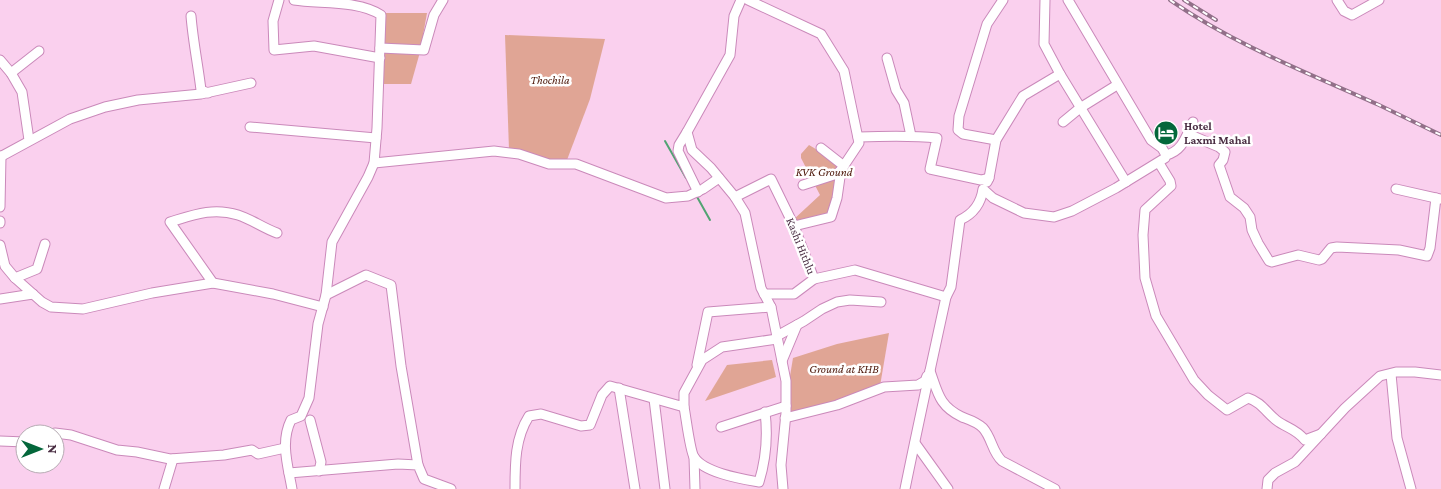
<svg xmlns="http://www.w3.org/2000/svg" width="1441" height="489" font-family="'Crimson Pro',serif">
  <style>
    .green { fill: #e0a595 }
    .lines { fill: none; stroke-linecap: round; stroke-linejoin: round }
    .stream { stroke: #52a373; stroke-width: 2 }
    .minor-casing { stroke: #ca89ba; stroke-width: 11 }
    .minor { stroke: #fff; stroke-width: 9 }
    .rail-casing { stroke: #927089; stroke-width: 4 }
    .rail { stroke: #fff; stroke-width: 2; stroke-dasharray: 5.5; stroke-linecap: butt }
    .labels { text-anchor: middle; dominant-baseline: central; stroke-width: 5; stroke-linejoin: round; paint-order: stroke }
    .park-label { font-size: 12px; font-style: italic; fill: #4e190b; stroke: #fff }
    .poi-label { font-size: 12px; font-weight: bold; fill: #4b2f44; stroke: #fff; text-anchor: start }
    .street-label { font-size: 12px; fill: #4b2f44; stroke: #fff }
  </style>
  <rect width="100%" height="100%" fill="#fad0ee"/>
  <!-- green -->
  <g class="green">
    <polygon points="384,13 427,13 420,52 411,84 383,84"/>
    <polygon points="505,35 605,39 590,99 567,160 554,162 509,150"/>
    <path d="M809,145C820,152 835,158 838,171L831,213L800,223L793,220L820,195L801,158V154Z"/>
    <polygon points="889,333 880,386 791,415 790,376 793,358 837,344"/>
    <polygon points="772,360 776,377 705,401 727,365"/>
  </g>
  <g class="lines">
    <!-- stream -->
    <g class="stream">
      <polyline points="665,141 686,178"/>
      <polyline points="696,195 710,220"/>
    </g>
    <defs>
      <g id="minor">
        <polyline points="279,0 273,21 274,50 314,46 380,58"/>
        <polyline points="741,0 734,16 730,55 687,132 692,150 711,168 735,197 745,213 761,288 771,307 786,381 786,413 781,465 783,489"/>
        <polyline points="748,0 821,34 844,71 859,143 841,170 837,198 831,217 794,226"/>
        <polyline points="1337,0 1344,11 1352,15 1379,0"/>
        <path d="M191,16C193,41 198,65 201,90L208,93"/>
        <polyline points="380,48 424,50 434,15 443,0"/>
        <polyline points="887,58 896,90 904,103 911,136"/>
        <polyline points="0,60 11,73 22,92 29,140"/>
        <polyline points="11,73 39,51"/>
        <polyline points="1060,74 1126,182"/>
        <polyline points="1063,122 1080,108 1117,85"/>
        <polyline points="250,127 376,138"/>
        <polyline points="687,132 679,145 678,151 698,192"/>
        <polyline points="1188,134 1219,147 1225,152 1223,160 1219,165 1230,197 1244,208 1250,217 1252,230 1258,243 1269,261 1272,262 1298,255 1319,260 1322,259 1331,248 1337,247 1399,250 1427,256 1430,248 1436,198"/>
        <path d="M858,137C885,136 911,135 937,138L930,169L981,180L989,178L987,182"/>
        <polyline points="996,140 963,134 958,130 959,116 987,24 1003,0"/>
        <polyline points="821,148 844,166"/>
        <path d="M1166,155C1183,151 1186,136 1193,122"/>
        <polyline points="0,157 70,119 105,107 138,100 201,94 251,83"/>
        <polyline points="374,163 494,151 519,154 549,164 576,164 666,198 688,196 703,189 719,178"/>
        <path d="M1159,163L1170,181L1171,186L1145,210L1143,235L1145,278L1156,316L1194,380L1208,395L1227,410L1248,398C1261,402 1266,412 1276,420C1286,428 1295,428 1305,440L1321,434"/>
        <polyline points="989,178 996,140 1023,96 1060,74 1044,44 1045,0"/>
        <polyline points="803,185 837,174 841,170"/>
        <polyline points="1396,189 1440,199"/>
        <polyline points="735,197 771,179 794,226 814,279 855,270 946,297"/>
        <polyline points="0,207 1,156"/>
        <polyline points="0,221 0,223"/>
        <polyline points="0,245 5,266 15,278 42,302 51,307 83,309 152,293 213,283 273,294 323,307"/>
        <polyline points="15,278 37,269 45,244"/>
        <path d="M213,283L170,222C193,215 213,207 238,215C251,219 263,228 277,233"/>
        <polyline points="764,294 794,294 814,279"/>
        <polyline points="326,295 366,275 391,285 401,366 418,465"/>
        <polyline points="0,299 33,294"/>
        <polyline points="777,336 804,321 822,309 837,302 850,300 881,302"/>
        <polyline points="782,361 797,325"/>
        <polyline points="697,365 708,312 771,307"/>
        <path d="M930,371C938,393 939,406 962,417C970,420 977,422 983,428C992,438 992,452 1002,461L1055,489"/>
        <polyline points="1391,374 1397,438 1411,489"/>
        <polyline points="619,388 635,489"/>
        <polyline points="654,399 665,489"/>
        <path d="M684,407C686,417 690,451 694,457C704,473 742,479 759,482C766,459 768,436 765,412"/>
        <polyline points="785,418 837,405 884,387 918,385 925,381 927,376"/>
        <polyline points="310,420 321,462 319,471"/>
        <polyline points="721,427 786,406"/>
        <polyline points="52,434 55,433 71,435 117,450 137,452 170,459 224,455 252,450 258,454 285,448"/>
        <polyline points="0,441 25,442"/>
        <polyline points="915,443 948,489"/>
        <polyline points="694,457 695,489"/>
        <polyline points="289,473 398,464 418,465 424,479 451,489"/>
        <polyline points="164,489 173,459"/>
        <path d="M292,489C288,466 280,442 291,420L301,416L309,398L318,324L326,295L332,242L368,177L374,163L377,128L381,15C358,0 320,4 294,0"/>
        <path d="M515,489C515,463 515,438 529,416L541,414L581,426L590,425L602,395L610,386L684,407V393L702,360L722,347L777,339"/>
        <path d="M905,489C918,425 932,361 946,297L951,287L960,220C973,214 981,203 983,189L993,198L1024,213L1054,217L1072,211L1116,188L1165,158L1166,155L1162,148L1151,140L1068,0"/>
        <polyline points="1267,489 1268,480 1275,473 1295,462 1345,408 1380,376 1396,372 1415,372 1441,375"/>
      </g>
    </defs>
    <!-- minor casing -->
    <use href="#minor" class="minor-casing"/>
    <!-- minor -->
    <use href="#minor" class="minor"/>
    <defs>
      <g id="rail">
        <path d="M1170,0C1235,45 1308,73 1379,105C1400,115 1420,125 1441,135"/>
        <polyline points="1184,0 1216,20"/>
      </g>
    </defs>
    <!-- rail casing -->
    <use href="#rail" class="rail-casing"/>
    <!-- rail -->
    <use href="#rail" class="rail"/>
  </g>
  <!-- icons -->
  <defs>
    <symbol id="hotel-disc" viewBox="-11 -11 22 22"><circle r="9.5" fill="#04673b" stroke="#fff"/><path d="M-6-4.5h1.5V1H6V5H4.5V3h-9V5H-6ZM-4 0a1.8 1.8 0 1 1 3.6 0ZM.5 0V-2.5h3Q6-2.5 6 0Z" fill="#fff"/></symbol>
  </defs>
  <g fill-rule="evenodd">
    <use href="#hotel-disc" x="1152" y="119" width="28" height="28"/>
  </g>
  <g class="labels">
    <!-- park labels -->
    <g class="park-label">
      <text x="550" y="80">Thochila</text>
      <text x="824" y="172">KVK Ground</text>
      <text x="844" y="369">Ground at KHB</text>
    </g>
    <!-- poi labels -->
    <g class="poi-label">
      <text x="1184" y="126">Hotel<tspan x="1184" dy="14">Laxmi Mahal</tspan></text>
    </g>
    <!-- street labels -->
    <g class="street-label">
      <text transform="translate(801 246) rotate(68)">Kashi Hithlu</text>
    </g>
  </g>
  <!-- north arrow -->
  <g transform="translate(40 449) rotate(90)"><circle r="24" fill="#ffffff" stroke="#b7acb4"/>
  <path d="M0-4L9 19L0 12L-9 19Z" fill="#04673b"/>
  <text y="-8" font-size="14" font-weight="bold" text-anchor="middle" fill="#4b2f44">N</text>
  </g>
</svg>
